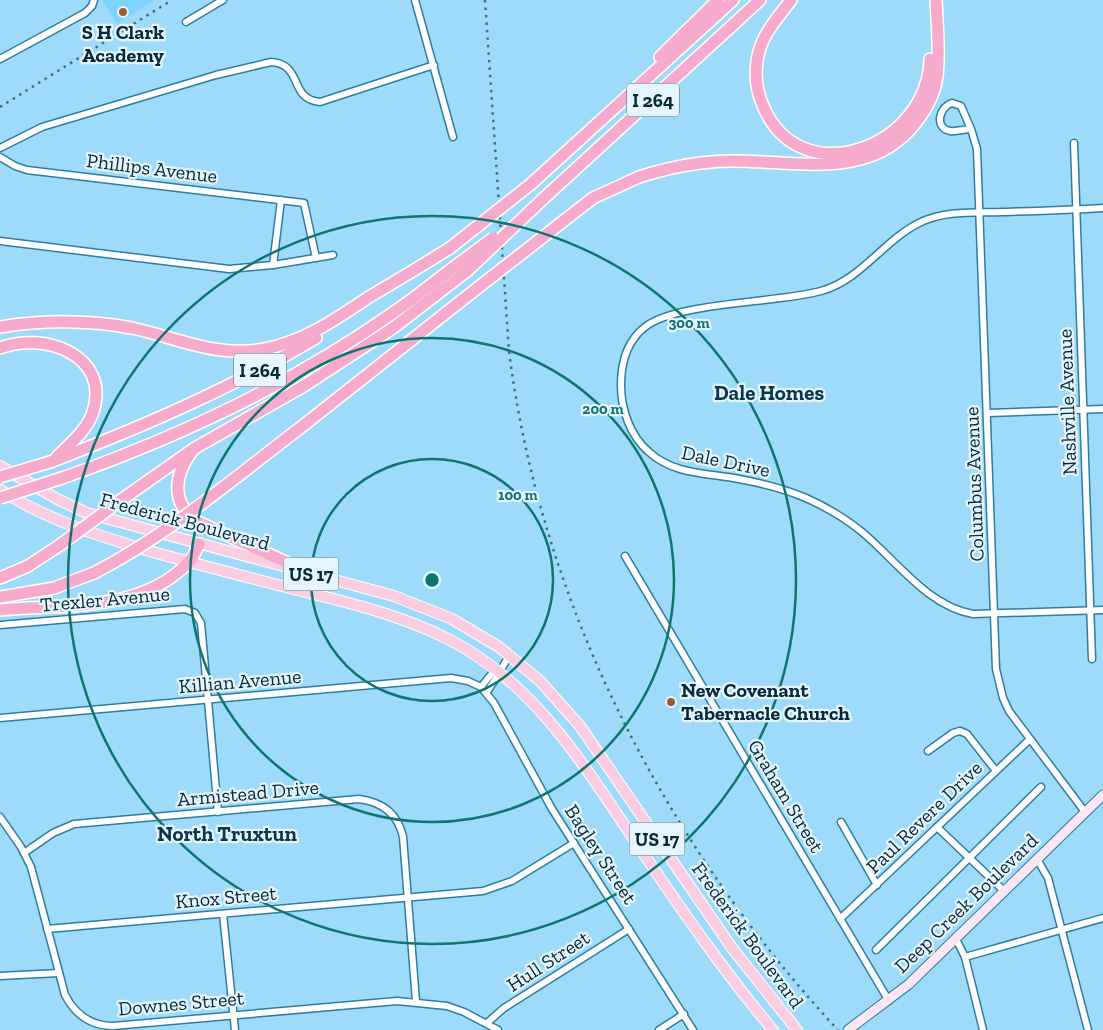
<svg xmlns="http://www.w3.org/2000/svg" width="1103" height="1030" font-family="'Zilla Slab',serif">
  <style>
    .built { fill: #7cd4ff }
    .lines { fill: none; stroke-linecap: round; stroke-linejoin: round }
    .street-casing { stroke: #2d7ea1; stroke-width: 9 }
    .secondary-casing { stroke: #2d7ea1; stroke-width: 11 }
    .primary-casing { stroke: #fff; stroke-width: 12 }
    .highway-casing { stroke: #fff; stroke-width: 14 }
    .street { stroke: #fff; stroke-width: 6 }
    .secondary { stroke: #fce6f0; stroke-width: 9 }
    .primary { stroke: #facde1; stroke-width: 10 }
    .highway { stroke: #f6abcd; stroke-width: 11 }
    .rail { stroke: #426f84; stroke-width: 2.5; stroke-dasharray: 2.5 5; stroke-linecap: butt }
    .highway-bridge-casing { stroke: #fff; stroke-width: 14; stroke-linecap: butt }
    .highway-bridge { stroke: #f6abcd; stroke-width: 11 }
    .ring { fill: none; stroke: #0f766e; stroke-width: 2.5 }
    .poi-dot { fill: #9f5a2e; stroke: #e6f5fd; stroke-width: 2 }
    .labels { text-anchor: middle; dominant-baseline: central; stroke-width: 4.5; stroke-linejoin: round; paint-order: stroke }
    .shield { fill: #e6f5fd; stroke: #4a6773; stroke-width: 1 }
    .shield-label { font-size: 19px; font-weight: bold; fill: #072a38 }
    .poi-label { font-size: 20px; font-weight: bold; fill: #072a38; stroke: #e6f5fd }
    .street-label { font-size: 20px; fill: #072a38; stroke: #e6f5fd }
    .neighbourhood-label { font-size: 21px; font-weight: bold; fill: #093648; stroke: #e6f5fd }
    .centre { fill: #0f766e; stroke: #e6f5fd; stroke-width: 2.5 }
    .ring-label { font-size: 15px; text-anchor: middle; font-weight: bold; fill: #0f766e; stroke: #e6f5fd; stroke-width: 4.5; stroke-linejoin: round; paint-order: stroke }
  </style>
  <rect width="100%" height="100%" fill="#9edbfa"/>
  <!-- built -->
  <polygon class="built" points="102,0 155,0 117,24"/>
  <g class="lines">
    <defs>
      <g id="street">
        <polyline points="415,0 453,137"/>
        <polyline points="186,22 223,0"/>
        <polyline points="0,59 85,13 92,6 94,0"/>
        <path d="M971,129C965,129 956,132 950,131C934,128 939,107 952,103L961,106L971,129L977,149L996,669L1003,698L1009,711L1085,812"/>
        <polyline points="1074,143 1092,659"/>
        <path d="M0,148L42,127L216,75L271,62C304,64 288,99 320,102L434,65"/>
        <polyline points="0,157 15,166 27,170 304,203 316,258"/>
        <path d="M1103,208C1070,210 1036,211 1003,212C975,213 945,210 919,223C883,241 861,280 821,291C778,303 676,302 645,327C627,341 621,362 621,385C621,409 630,436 649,452C674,475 708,473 739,479C761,483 785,489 806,498C826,507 845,518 862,532C896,560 927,606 973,614L1103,610"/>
        <polyline points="0,241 229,269 273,265 333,255"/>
        <polyline points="273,265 281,200"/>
        <polyline points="988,413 1103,409"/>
        <polyline points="625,556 889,1001"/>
        <polyline points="0,625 185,609 195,613 201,623 218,812"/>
        <polyline points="481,687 493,672 498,671"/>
        <path d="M486,693C496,680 501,668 510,655"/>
        <polyline points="0,718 451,678 468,681 481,687 494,703 552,809 693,1030"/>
        <polyline points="928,751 953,733 960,731 967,734 996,771"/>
        <path d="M0,817L21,847L31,867L65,995C75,1014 91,1026 113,1026L397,1001L447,1006L464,1012L498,1030"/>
        <polyline points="841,822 877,885"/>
        <polyline points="937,827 1004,891"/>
        <path d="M24,853L53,833L74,824L359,799C383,802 398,814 403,837L416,1001"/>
        <polyline points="1037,859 1048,878 1088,1030"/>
        <polyline points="223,914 235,1030"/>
        <polyline points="840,919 1030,739"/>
        <polyline points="47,929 483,891 512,881 574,843"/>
        <polyline points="956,939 965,957 983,1030"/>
        <polyline points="876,950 1041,787"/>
        <polyline points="965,957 1103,918"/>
        <polyline points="0,976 59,973"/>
        <polyline points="487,1023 504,1008 629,929"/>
        <polyline points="659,1030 684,1014"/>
      </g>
      <polyline id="secondary" points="848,1030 909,984 1103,795"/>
      <g id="primary">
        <polyline points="0,466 59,500 87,513 394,596 452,619 499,647 540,681 580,726 732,948 797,1030"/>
        <path d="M0,490C48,520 93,534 146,550C202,566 258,580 314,594C358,605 404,617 446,638C537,683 586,769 641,850C683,912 725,973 773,1030"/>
      </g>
      <g id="highway">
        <path d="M791,0C780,15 766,30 760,48C754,68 755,89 764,108C802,194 928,147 930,59"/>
        <polyline points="660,57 718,0"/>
        <path d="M639,177C670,167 701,161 733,161C797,161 873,181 917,121C927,108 935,93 937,76C940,52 937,25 936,0"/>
        <polyline points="531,184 733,0"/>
        <polyline points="544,198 760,0"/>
        <path d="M0,327C44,320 88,320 132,328C178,338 216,358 265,349C305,341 336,319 369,297C396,281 423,265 450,248"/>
        <path d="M0,348C44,331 111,355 93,412C87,430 70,444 57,457"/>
        <polyline points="300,428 480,286"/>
        <path d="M192,451C174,475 170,504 198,522L310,573"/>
        <path d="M53,461C144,426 232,388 316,338"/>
        <path d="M65,477C181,436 297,381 397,310C419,295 439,278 461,262"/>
        <polyline points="121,500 195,448 304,386 393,328 467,271"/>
        <polyline points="0,578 28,566 60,545"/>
        <polyline points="0,597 54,588 94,573"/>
        <path d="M0,610C62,604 140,613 188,563C193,558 196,550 199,544"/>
      </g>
    </defs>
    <!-- street casing -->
    <use href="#street" class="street-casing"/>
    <!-- secondary casing -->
    <use href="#secondary" class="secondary-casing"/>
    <!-- primary casing -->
    <use href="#primary" class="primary-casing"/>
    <!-- highway casing -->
    <use href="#highway" class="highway-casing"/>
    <!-- street -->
    <use href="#street" class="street"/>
    <!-- secondary -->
    <use href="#secondary" class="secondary"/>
    <!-- primary -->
    <use href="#primary" class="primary"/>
    <!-- highway -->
    <use href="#highway" class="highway"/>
    <!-- rail -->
    <g class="rail">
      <path d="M485,0L509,351C541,604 665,844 838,1030"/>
      <polyline points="0,107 172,0"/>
    </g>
    <defs>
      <g id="highway-bridge">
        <polyline points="450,248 531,184"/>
        <polyline points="461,262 493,238"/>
        <polyline points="467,271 544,198"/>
        <polyline points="480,286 593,198 639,177"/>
        <polyline points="0,477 53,461"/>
        <polyline points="0,498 65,477"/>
        <polyline points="60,545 121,500"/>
        <path d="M94,573C169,534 233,479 300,428"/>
      </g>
    </defs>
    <!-- highway-bridge casing -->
    <use href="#highway-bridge" class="highway-bridge-casing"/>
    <!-- highway-bridge -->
    <use href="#highway-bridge" class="highway-bridge"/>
  </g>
  <!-- distance rings -->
  <g class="ring">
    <circle cx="432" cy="580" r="121"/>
    <circle cx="432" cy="580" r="242"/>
    <circle cx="432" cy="580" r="364"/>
  </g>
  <!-- markers -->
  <g class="poi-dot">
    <circle cx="123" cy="12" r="5"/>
    <circle cx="671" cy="702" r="5"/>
  </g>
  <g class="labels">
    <!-- shield labels -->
    <g class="shield">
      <rect x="627" y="83.5" width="52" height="33" rx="4"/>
      <rect x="234" y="353.5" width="52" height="33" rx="4"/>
      <rect x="283.5" y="557.5" width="55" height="33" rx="4"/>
      <rect x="629.5" y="822.5" width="55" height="33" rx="4"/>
    </g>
    <g class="shield-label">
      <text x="653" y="100">I 264</text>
      <text x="260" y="370">I 264</text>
      <text x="311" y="574">US 17</text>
      <text x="657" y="839">US 17</text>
    </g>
    <!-- poi labels -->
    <g class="poi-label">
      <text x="123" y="32">S H Clark<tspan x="123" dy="23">Academy</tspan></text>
      <text x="681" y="690" text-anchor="start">New Covenant<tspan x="681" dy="23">Tabernacle Church</tspan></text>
    </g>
    <!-- street labels -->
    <g class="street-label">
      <text transform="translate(152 168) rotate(7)">Phillips Avenue</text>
      <text transform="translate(1067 402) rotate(-92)">Nashville Avenue</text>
      <text transform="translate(726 461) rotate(12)">Dale Drive</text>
      <text transform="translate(974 484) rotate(-92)">Columbus Avenue</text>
      <text transform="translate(185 521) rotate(15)">Frederick Boulevard</text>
      <text transform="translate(105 599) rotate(-5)">Trexler Avenue</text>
      <text transform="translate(240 681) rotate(-5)">Killian Avenue</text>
      <text transform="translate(248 793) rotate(-5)">Armistead Drive</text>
      <text transform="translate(786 796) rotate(59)">Graham Street</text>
      <text transform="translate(924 817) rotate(-44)">Paul Revere Drive</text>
      <text transform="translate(601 854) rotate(57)">Bagley Street</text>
      <text transform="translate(226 897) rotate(-5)">Knox Street</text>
      <text transform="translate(966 903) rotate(-44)">Deep Creek Boulevard</text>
      <text transform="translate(748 935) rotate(54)">Frederick Boulevard</text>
      <text transform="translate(548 961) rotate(-33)">Hull Street</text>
      <text transform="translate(181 1003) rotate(-5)">Downes Street</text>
    </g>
    <!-- neighbourhood labels -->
    <g class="neighbourhood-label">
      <text x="769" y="392">Dale Homes</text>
      <text x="227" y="833">North Truxtun</text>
    </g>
  </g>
  <circle cx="432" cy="580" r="8" class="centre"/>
  <g class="ring-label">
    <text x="689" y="328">300 m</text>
    <text x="603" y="414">200 m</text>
    <text x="518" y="500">100 m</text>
  </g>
</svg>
